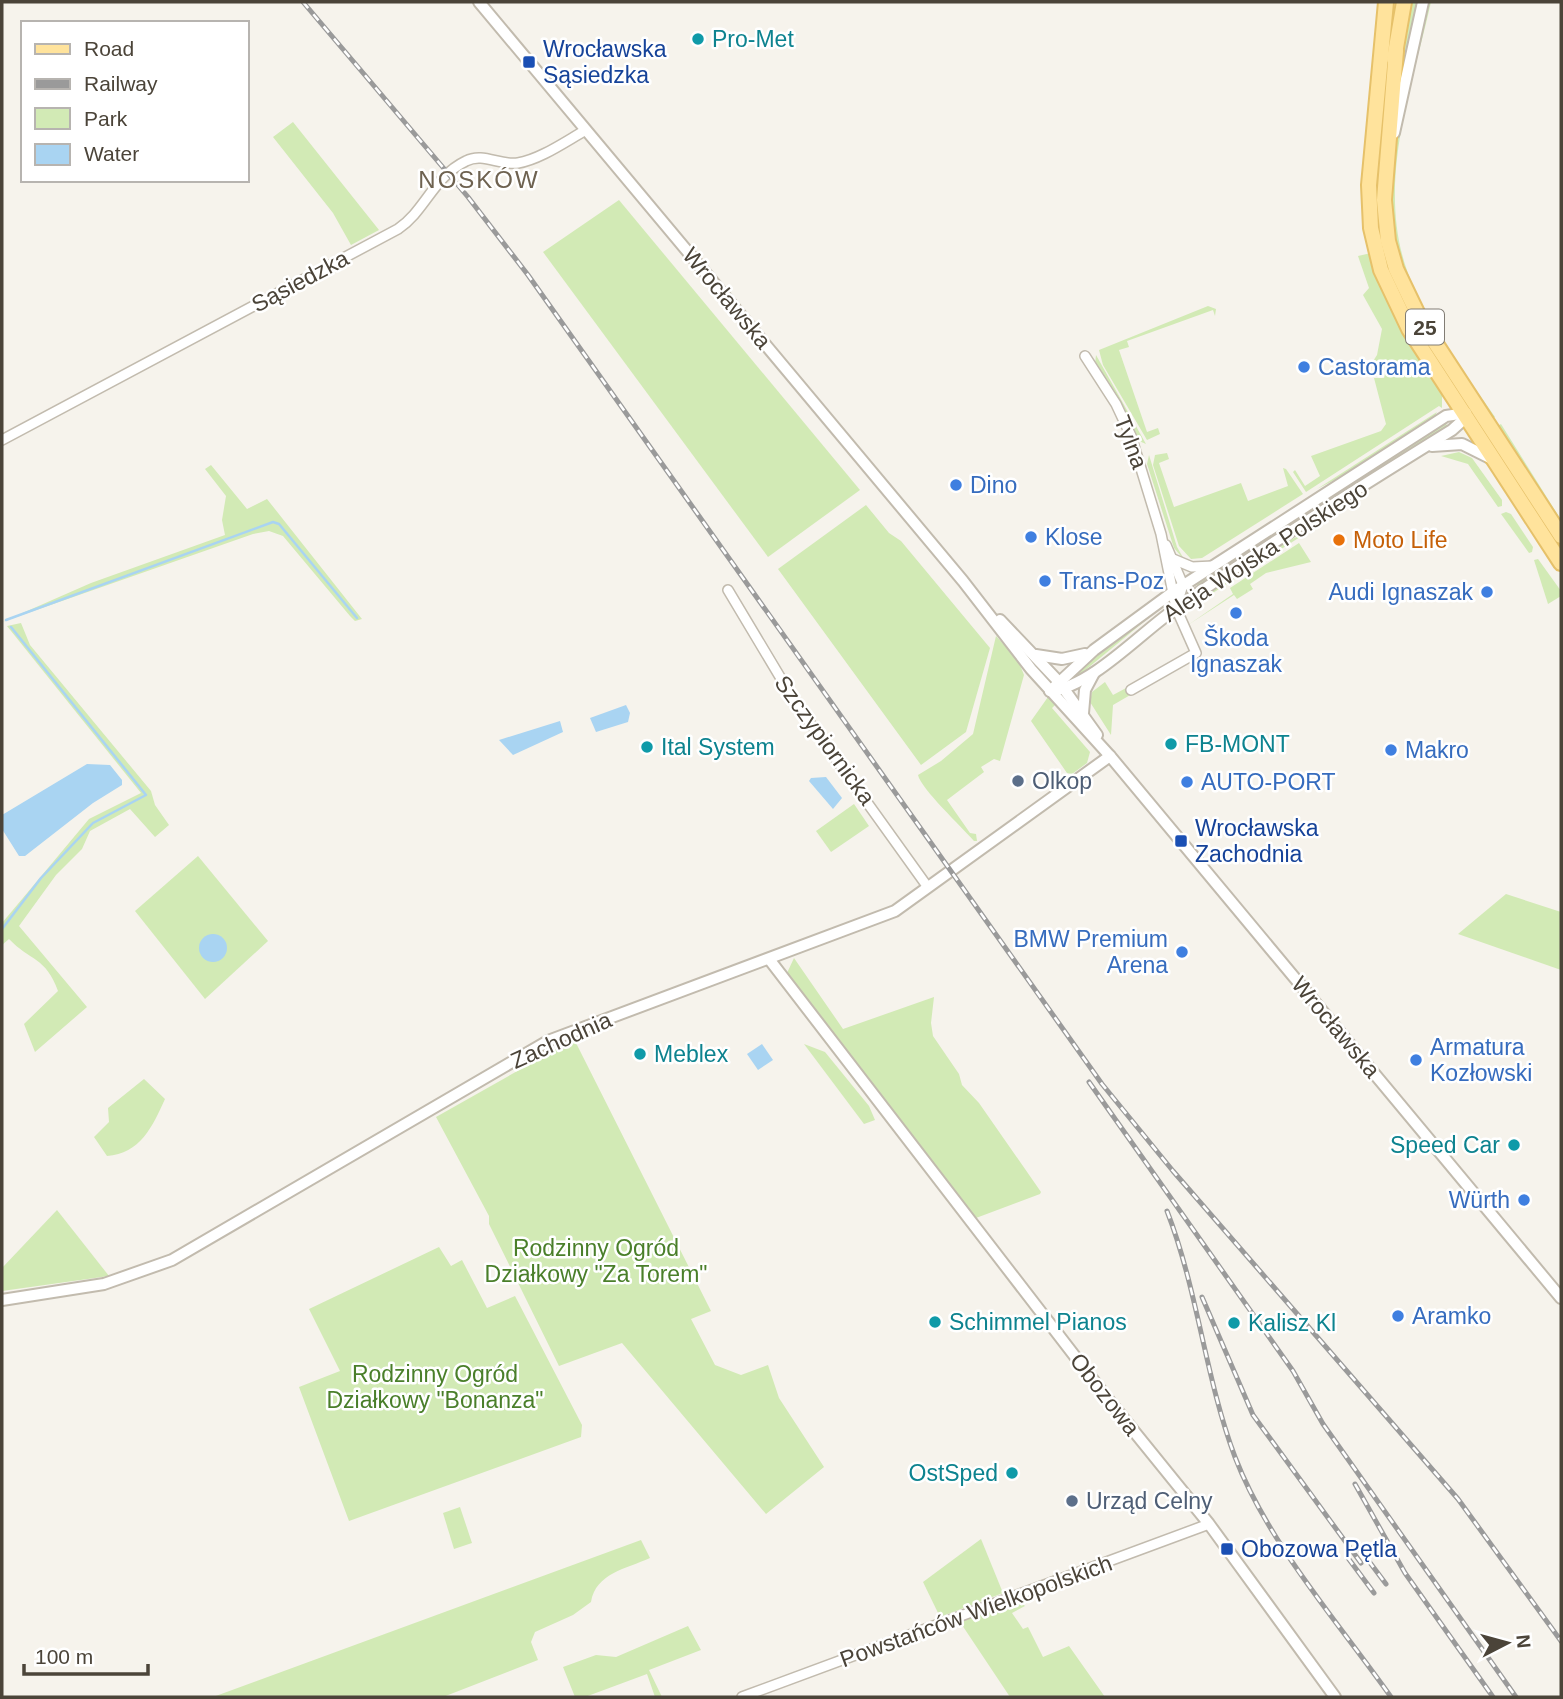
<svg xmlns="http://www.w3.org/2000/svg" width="1563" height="1699" font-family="Arial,sans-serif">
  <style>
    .green { fill: #d2eab5 }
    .water { fill: #a9d4f2 }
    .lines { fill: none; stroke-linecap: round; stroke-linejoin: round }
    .stream { stroke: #a9d4f2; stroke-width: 2.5 }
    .minor-casing { stroke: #c2bbae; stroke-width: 12 }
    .tertiary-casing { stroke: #c2bbae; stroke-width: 14 }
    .primary-casing { stroke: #e6c16a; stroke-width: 18 }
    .minor { stroke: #fff; stroke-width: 9 }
    .tertiary { stroke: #fff; stroke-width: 10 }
    .primary { stroke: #ffe39c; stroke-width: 14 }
    .rail-casing { stroke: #9a9a9a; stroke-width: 5 }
    .rail { stroke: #fff; stroke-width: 2.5; stroke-dasharray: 8; stroke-linecap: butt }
    .culture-dot { fill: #0f9aa8; stroke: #fff; stroke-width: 2.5 }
    .transit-dot { fill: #1a4fb4; stroke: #fff; stroke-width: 2.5 }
    .shop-dot { fill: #3f7fe0; stroke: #fff; stroke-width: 2.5 }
    .food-dot { fill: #e8710a; stroke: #fff; stroke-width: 2.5 }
    .service-dot { fill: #5c6f8a; stroke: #fff; stroke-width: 2.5 }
    .labels { text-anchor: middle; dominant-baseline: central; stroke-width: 5; stroke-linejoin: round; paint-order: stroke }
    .shield { fill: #fff; stroke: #817c74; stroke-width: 2 }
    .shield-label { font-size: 21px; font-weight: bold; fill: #4b4439 }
    .culture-label { font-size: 23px; fill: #0d838f; stroke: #fff; text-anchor: start }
    .transit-label { font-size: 23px; fill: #164399; stroke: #fff; text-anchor: start }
    .street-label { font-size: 23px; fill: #4b4439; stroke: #fff }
    .shop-label { font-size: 23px; fill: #366cbe; stroke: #fff; text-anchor: start }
    .food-label { font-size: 23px; fill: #c56008; stroke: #fff; text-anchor: start }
    .service-label { font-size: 23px; fill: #4e5e75; stroke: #fff; text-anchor: start }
    .park-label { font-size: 23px; fill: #4a7f2a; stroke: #fff }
    .neighbourhood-label { font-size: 24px; letter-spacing: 2px; fill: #6e6250; stroke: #fff }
  </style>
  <rect width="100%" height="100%" fill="#f6f3ec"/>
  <!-- green -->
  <g class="green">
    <polygon points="1410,2 1418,2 1395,114"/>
    <path d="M1427,2H1431C1410,96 1371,197 1415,290C1435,335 1467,376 1495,417L1491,420C1460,371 1422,323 1401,269C1369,184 1408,85 1427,2Z"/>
    <polygon points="293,122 379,230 351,245 333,213 273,137"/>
    <polygon points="619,200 860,490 768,557 543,252"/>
    <polygon points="1371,253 1390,307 1442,393 1442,408 1439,406 1306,492 1293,472 1295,470 1305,486 1320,476 1311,456 1381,431 1386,424 1374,378 1384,378 1387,368 1379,361 1370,366 1377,355 1382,329 1363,295 1369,288 1358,256"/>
    <polygon points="1208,306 1216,309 1215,316 1213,310 1127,341 1129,347 1119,350 1147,432 1158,428 1160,434 1147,440 1103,365 1099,350"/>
    <polygon points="1096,355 1146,444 1139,441 1123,408 1095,364"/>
    <polygon points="1437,412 1434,417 1348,473 1317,489"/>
    <polygon points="1445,422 1448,427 1346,490 1371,470"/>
    <polygon points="1501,424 1561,520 1561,528 1496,427"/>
    <polygon points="1459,452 1472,458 1502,500 1502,506 1498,507 1468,464 1441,456"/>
    <polygon points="1167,453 1169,459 1159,463 1174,507 1241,483 1248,501 1288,486 1283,468 1286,469 1303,494 1202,558 1191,559 1179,546 1153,465 1155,455"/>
    <polygon points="1149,455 1177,547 1185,561 1174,548 1147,464"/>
    <polygon points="211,465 247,509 267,499 362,619 355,621 350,616 283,536 269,531 253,534 2,622 91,583 225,535 222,520 226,496 205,469"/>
    <polygon points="866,505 889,533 901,541 990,648 966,732 921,765 778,569"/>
    <polygon points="1310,510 1312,514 1198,587 1195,583"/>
    <polygon points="1506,512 1511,514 1533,547 1532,552 1529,553 1501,514"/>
    <polygon points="1311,530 1205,598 1204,595 1288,541"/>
    <polygon points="1299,543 1311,562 1266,573 1250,584 1253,589 1237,599 1234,595 1188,625 1233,594 1230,588"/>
    <polygon points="1538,559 1561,591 1561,596 1548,604 1534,560"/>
    <polygon points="1163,606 1077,677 1074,673"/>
    <path d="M21,623L30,645L151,791L155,805L169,825L155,837L130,809L90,831L82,849L56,875L19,926L87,1007L35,1052L24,1024L58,991C46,957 30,961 9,939L2,945V923L89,819L141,793L7,626Z"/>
    <path d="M996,636L1018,660L1024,675L1000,761L994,759L981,767L984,772L947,800L970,833L976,834L977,841H974C962,827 921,789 918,775L941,761L973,734Z"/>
    <polygon points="1105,682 1113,695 1128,687 1132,694 1113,705 1111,735 1090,702 1092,692"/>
    <polygon points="1048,697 1055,705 1052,708 1090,752 1087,763 1072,774 1067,773 1031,721"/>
    <polygon points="854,804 869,826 831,852 816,831"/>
    <polygon points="198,856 268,941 205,999 135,911"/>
    <polygon points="1506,894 1561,912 1561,970 1458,934"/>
    <polygon points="794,958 843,1029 934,997 931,1023 933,1036 959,1074 962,1085 979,1103 1041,1192 1040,1194 976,1218 787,973"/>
    <polygon points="574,1039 711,1311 691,1319 715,1365 741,1375 768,1365 779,1398 824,1467 766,1514 622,1343 559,1366 489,1224 489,1216 436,1117"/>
    <polygon points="804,1044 825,1052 869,1106 875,1120 864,1124"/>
    <path d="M144,1079L165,1099C153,1126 140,1154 107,1156L94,1137L109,1122L108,1108Z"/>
    <polygon points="57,1210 109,1276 2,1291 2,1268"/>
    <polygon points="439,1247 451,1266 462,1260 487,1308 515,1296 582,1425 581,1437 349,1521 299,1387 340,1371 309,1309"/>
    <polygon points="460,1507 472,1543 454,1549 443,1513"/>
    <polygon points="981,1539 1003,1593 940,1617 923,1582"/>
    <path d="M641,1540L650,1558C626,1569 596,1573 591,1602L573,1615L535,1632L531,1642L538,1660L443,1697H213Z"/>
    <polygon points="1020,1601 1025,1606 1012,1613 1023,1629 1028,1627 1043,1657 1069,1646 1105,1697 1010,1697 960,1622"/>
    <polygon points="688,1626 701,1650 649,1670 662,1697 655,1697 647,1674 585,1697 575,1697 563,1667 596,1655 616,1657"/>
  </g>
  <!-- water -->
  <g class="water">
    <polygon points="626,705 630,713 628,722 596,732 590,718"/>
    <polygon points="560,721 563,732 513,755 499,740"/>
    <polygon points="87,764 110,765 122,780 122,785 93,803 25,856 19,856 2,829 2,815"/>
    <polygon points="826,777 842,798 833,809 809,781 811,778"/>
    <circle cx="213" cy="948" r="14"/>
    <polygon points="762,1044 773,1060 758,1070 747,1054"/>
  </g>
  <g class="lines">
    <!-- stream -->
    <g class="stream">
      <polyline points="6,620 273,522 279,524 357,618"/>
      <polyline points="2,929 41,878 93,823 146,795 11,627"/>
    </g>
    <defs>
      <g id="minor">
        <polyline points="1085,356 1116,404 1131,436 1161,534 1176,608 1196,653 1131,690"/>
        <path d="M2,440L398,229C425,211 433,177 466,161C483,152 500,166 518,163C541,159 566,141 586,130"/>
        <polyline points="1166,545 1183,585 1176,607"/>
        <polyline points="1173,559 1192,567 1213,566"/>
        <polyline points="728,590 795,702 927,886"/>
        <polyline points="742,1697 1209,1524"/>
      </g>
      <g id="tertiary">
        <polyline points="479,2 963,581 1031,669 1110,756 1561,1298"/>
        <polyline points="1394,133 1423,2"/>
        <polyline points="1432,446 1462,444 1492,459"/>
        <polyline points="1000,620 1059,682 1097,735"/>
        <polyline points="1036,655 1062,659 1085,654"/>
        <polyline points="1050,691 1094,650 1173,592 1446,416 1466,413"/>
        <path d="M1050,691C1092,687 1142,631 1178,607C1267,545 1360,487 1452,430L1462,421L1465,413"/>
        <polyline points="1083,713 1085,690 1094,673"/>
        <polyline points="769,959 1107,1398 1209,1524 1335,1697"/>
        <polyline points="2,1300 104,1284 172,1260 548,1041 895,911 1110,756"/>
      </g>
      <g id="primary">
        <polyline points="1386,2 1369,185 1371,228 1381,270 1409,329 1561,563"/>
        <polyline points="1396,51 1384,200 1388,241 1396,269 1421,321 1561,536"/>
        <polyline points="1394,59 1404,2"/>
      </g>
    </defs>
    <!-- minor casing -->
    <use href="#minor" class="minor-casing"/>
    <!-- tertiary casing -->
    <use href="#tertiary" class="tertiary-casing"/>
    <!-- primary casing -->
    <use href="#primary" class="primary-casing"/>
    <!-- minor -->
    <use href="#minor" class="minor"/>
    <!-- tertiary -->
    <use href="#tertiary" class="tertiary"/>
    <!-- primary -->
    <use href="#primary" class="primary"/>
    <defs>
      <g id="rail">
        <polyline points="303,2 468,197 528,275 1102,1084 1173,1171 1458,1499 1561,1641"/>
        <polyline points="1089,1082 1293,1371 1323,1424 1516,1697"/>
        <path d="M1167,1211C1198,1291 1205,1377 1235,1457C1268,1543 1338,1622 1391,1697"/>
        <polyline points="1202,1297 1253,1415 1361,1563"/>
        <polyline points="1355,1484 1405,1573 1493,1697"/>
        <polyline points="1359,1548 1386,1584"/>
        <polyline points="1348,1558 1374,1593"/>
      </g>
    </defs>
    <!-- rail casing -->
    <use href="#rail" class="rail-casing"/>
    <!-- rail -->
    <use href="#rail" class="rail"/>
  </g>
  <!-- markers -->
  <g class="culture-dot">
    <circle cx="698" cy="39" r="7"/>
    <circle cx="1171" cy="744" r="7"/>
    <circle cx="647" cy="747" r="7"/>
    <circle cx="640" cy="1054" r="7"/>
    <circle cx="1514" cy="1145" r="7"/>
    <circle cx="935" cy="1322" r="7"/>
    <circle cx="1234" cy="1323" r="7"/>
    <circle cx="1012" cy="1473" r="7"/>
  </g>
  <g class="transit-dot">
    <rect x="522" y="55" width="14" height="14" rx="3.5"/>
    <rect x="1174" y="834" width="14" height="14" rx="3.5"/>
    <rect x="1220" y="1542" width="14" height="14" rx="3.5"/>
  </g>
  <g class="shop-dot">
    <circle cx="1304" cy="367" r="7"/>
    <circle cx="956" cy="485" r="7"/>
    <circle cx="1031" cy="537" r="7"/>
    <circle cx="1045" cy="581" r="7"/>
    <circle cx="1487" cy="592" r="7"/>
    <circle cx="1236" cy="613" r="7"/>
    <circle cx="1391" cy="750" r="7"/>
    <circle cx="1187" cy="782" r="7"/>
    <circle cx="1182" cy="952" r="7"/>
    <circle cx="1416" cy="1060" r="7"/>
    <circle cx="1524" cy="1200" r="7"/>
    <circle cx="1398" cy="1316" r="7"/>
  </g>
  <circle class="food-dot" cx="1339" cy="540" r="7"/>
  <g class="service-dot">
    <circle cx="1018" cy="781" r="7"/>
    <circle cx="1072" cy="1501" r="7"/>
  </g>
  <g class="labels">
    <!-- shield labels -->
    <rect class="shield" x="1406" y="309.5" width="38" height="35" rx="5"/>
    <g class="shield-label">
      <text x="1425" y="327">25</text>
    </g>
    <!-- culture labels -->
    <g class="culture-label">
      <text x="712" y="39">Pro-Met</text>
      <text x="1185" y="744">FB-MONT</text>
      <text x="661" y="747">Ital System</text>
      <text x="654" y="1054">Meblex</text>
      <text x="1500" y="1145" text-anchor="end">Speed Car</text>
      <text x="949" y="1322">Schimmel Pianos</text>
      <text x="1248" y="1323">Kalisz Kl</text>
      <text x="998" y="1473" text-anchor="end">OstSped</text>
    </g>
    <!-- transit labels -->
    <g class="transit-label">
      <text x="543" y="49">Wrocławska<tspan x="543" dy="26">Sąsiedzka</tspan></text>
      <text x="1195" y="828">Wrocławska<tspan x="1195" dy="26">Zachodnia</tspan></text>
      <text x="1241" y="1549">Obozowa Pętla</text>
    </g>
    <!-- street labels -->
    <g class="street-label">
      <text transform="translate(300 281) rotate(-28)">Sąsiedzka</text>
      <text transform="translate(727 298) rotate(50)">Wrocławska</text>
      <text transform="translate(1131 442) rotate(69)">Tylna</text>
      <text transform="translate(1265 551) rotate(-33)">Aleja Wojska Polskiego</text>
      <text transform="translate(825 740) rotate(54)">Szczypiornicka</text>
      <text transform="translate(1336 1027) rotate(50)">Wrocławska</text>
      <text transform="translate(561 1040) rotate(-24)">Zachodnia</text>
      <text transform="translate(1105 1394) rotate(52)">Obozowa</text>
      <text transform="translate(976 1611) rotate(-20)">Powstańców Wielkopolskich</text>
    </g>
    <!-- shop labels -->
    <g class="shop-label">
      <text x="1318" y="367">Castorama</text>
      <text x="970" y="485">Dino</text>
      <text x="1045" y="537">Klose</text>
      <text x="1059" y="581">Trans-Poz</text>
      <text x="1473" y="592" text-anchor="end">Audi Ignaszak</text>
      <text x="1236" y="638" text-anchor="middle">Škoda<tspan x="1236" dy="26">Ignaszak</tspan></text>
      <text x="1405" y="750">Makro</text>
      <text x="1201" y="782">AUTO-PORT</text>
      <text x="1168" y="939" text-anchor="end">BMW Premium<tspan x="1168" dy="26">Arena</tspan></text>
      <text x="1430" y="1047">Armatura<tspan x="1430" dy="26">Kozłowski</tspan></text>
      <text x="1510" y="1200" text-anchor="end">Würth</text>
      <text x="1412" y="1316">Aramko</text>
    </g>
    <!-- food labels -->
    <g class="food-label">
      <text x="1353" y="540">Moto Life</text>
    </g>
    <!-- service labels -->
    <g class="service-label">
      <text x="1032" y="781">Olkop</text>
      <text x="1086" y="1501">Urząd Celny</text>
    </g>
    <!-- park labels -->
    <g class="park-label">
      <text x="596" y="1248">Rodzinny Ogród<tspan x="596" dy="26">Działkowy "Za Torem"</tspan></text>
      <text x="435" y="1374">Rodzinny Ogród<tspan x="435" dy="26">Działkowy "Bonanza"</tspan></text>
    </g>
    <!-- neighbourhood labels -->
    <g class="neighbourhood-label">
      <text x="479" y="179">NOSKÓW</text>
    </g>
  </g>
  <!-- border -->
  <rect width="1563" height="1699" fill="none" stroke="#4b4439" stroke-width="7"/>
  <!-- legend -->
  <rect x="21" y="21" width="228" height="161" fill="#ffffff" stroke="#b7b4b0" stroke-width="2"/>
  <rect x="35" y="44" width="35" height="10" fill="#ffe39c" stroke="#b7b4b0" stroke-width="2"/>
  <text x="84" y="56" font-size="21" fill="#4b4439">Road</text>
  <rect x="35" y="79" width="35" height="10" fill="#9a9a9a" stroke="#b7b4b0" stroke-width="2"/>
  <text x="84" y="91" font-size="21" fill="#4b4439">Railway</text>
  <rect x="35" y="108" width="35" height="21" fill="#d2eab5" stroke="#b7b4b0" stroke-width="2"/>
  <text x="84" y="126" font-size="21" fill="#4b4439">Park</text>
  <rect x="35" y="144" width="35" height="21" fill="#a9d4f2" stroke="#b7b4b0" stroke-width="2"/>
  <text x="84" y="161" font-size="21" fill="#4b4439">Water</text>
  <!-- north arrow -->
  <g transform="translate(1507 1643) rotate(84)" stroke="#ffffff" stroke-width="5" paint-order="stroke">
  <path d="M0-5L12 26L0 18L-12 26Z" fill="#4b4439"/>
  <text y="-10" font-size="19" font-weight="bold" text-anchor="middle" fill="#4b4439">N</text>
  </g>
  <!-- scale -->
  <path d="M24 1664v10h124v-10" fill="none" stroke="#4b4439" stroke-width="3.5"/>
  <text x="35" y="1664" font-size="21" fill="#4b4439" stroke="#ffffff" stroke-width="5" paint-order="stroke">100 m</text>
</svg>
